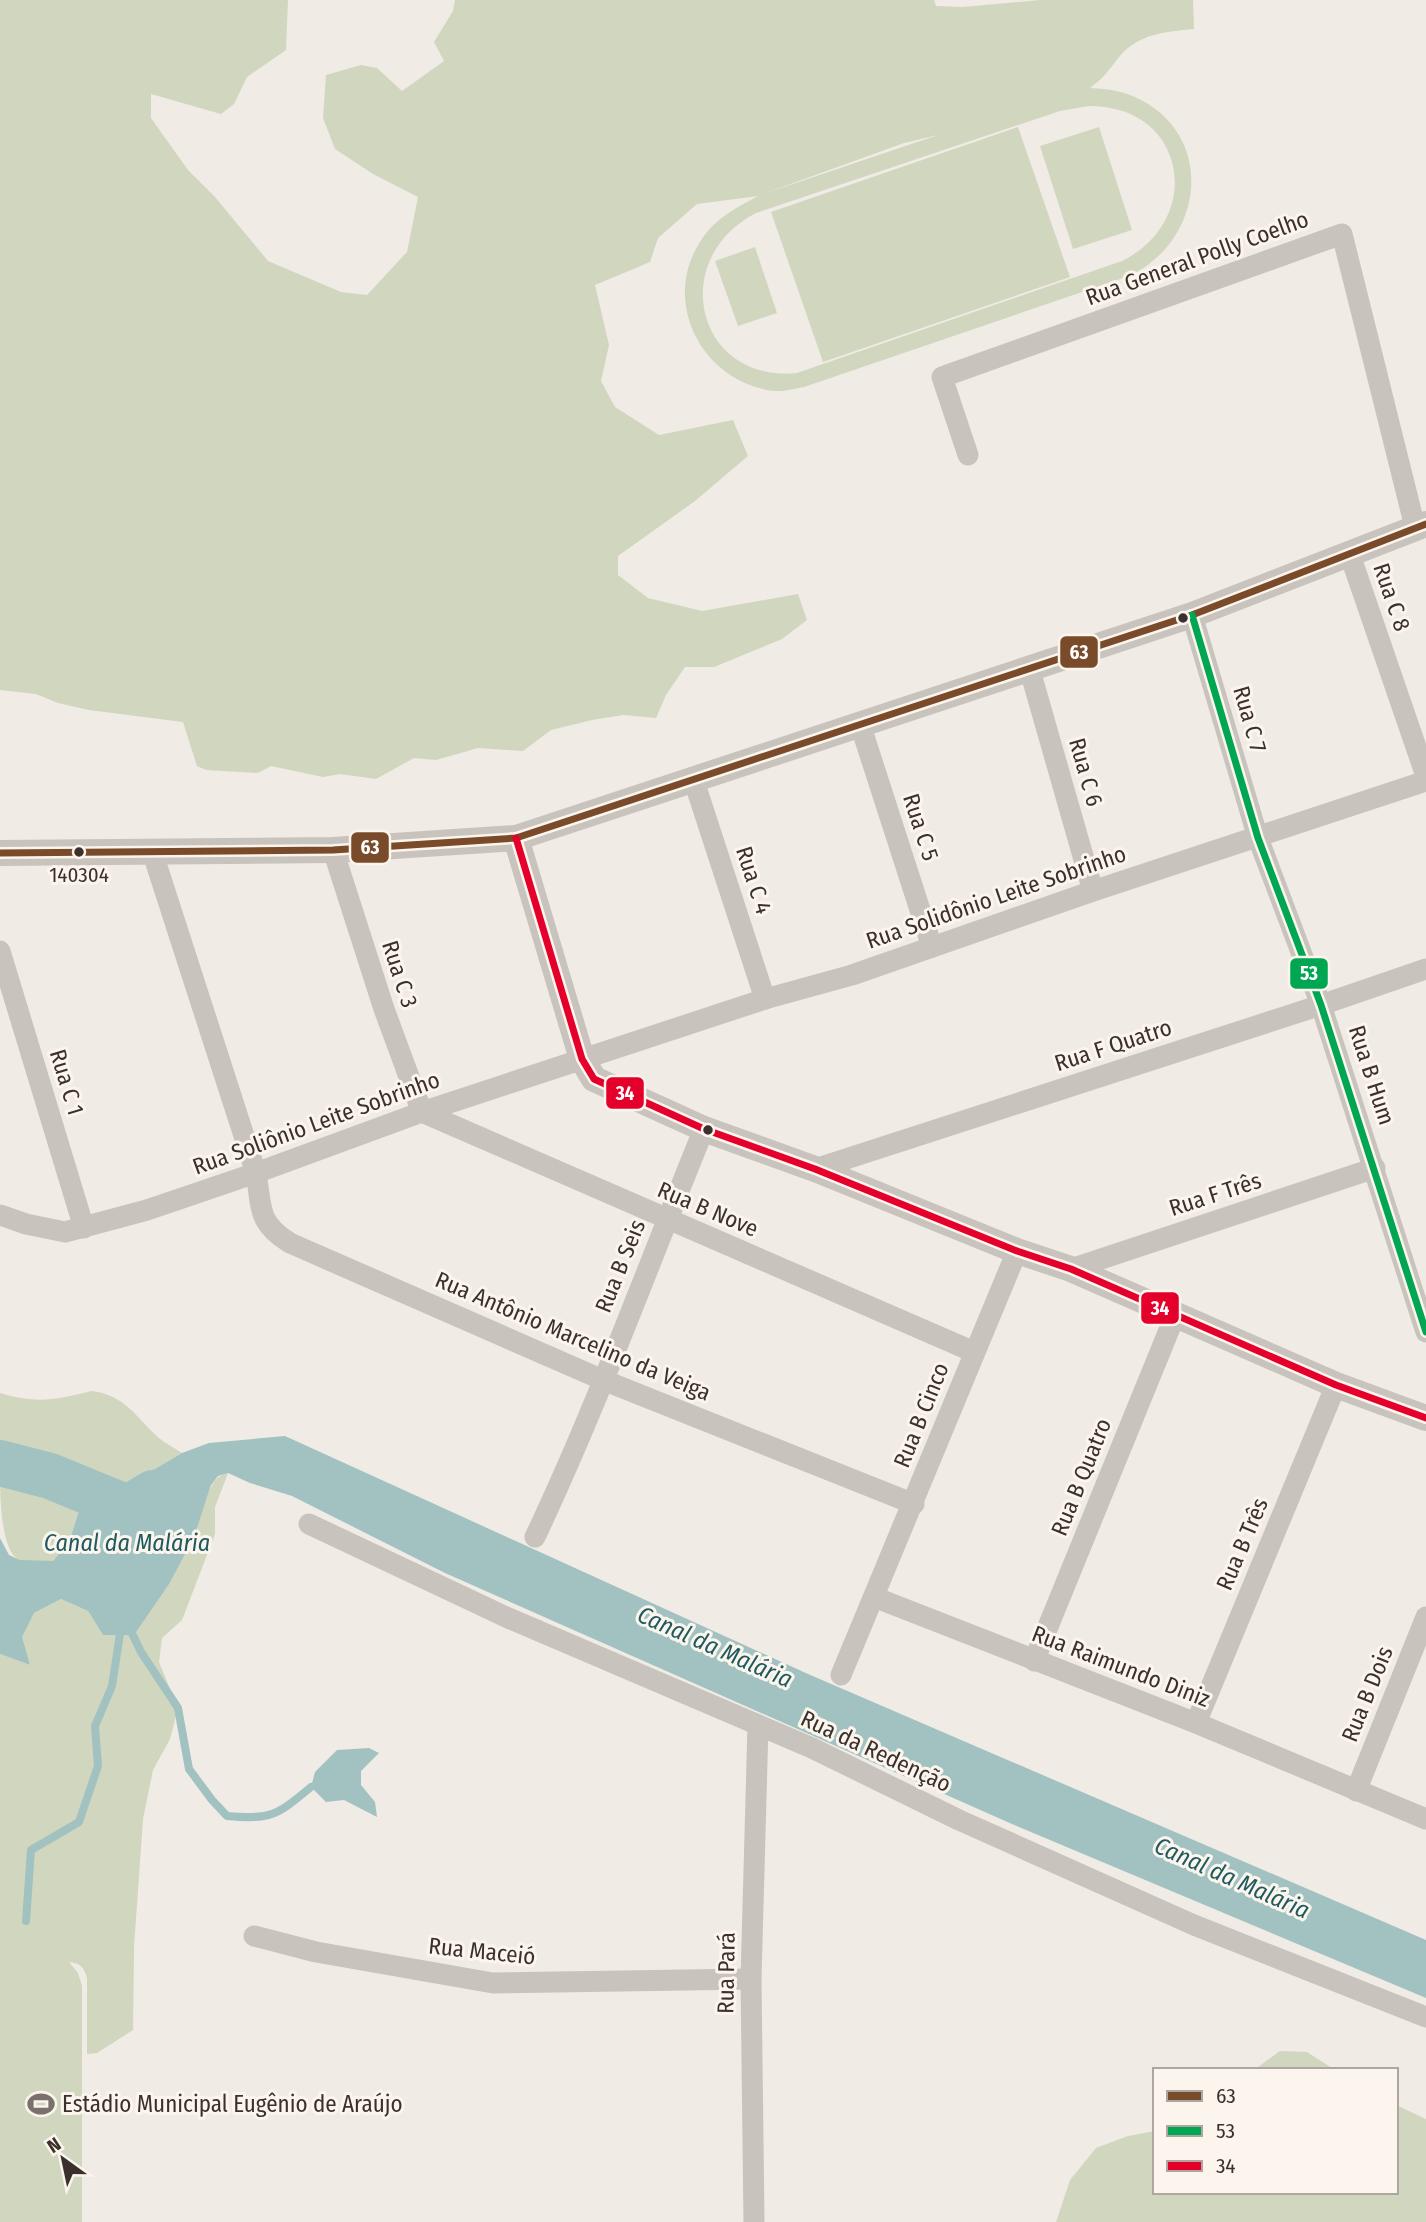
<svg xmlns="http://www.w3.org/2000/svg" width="1426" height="2222" font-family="'Fira Sans Condensed',sans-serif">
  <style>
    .green { fill: #d1d6bf; fill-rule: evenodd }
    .water { fill: #a1c2c1 }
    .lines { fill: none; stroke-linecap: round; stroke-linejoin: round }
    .stream { stroke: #a1c2c1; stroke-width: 8 }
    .river { stroke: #a1c2c1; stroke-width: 46 }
    .minor { stroke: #c9c3be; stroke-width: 21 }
    .tertiary { stroke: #c9c3be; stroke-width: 26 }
    .bus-1-casing { stroke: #fbf5ee; stroke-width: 12 }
    .bus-2-casing { stroke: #fbf5ee; stroke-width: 12 }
    .bus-3-casing { stroke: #fbf5ee; stroke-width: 12 }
    .bus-1 { stroke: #7a4b2a; stroke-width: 7 }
    .bus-2 { stroke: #00a651; stroke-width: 7 }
    .bus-3 { stroke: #e4002b; stroke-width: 7 }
    .bus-dot { fill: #3b302b; stroke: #fbf5ee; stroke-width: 2.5 }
    .labels { text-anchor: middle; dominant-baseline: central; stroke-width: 6; stroke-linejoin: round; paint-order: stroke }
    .bus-label { font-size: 21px; fill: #3b302b; stroke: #fbf5ee }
    .street-label { font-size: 23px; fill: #3b302b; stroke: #fbf5ee }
    .poi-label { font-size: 23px; fill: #3b302b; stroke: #fbf5ee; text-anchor: start }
    .water-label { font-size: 24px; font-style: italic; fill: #1f5a5e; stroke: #fbf5ee }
    .line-badge { stroke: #fbf5ee; stroke-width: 2.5 }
    .badge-label { font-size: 19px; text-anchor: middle; font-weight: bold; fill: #fff }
  </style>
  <rect width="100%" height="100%" fill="#f0ebe5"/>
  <!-- green -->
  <g class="green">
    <path d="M0,0H288L286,50L247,77L234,104L221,114L151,94V118L188,170L215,197L268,261L341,292L367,295L407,252L418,197L373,174L335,149L323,118L326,75L361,65L377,68L402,91L444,61L434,42L453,11L455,0H934L936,6L963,7L1040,0H1193L1194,29C1166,32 1139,33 1119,57C1108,71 1105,77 1090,88C1108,89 1125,91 1141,100C1217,140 1202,242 1129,276L804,387C793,389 779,393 767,390C700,377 662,301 700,242C714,219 736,208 758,196L697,204L658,238L650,262L595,285L609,345L601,381L615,407L659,435L733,420L748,456L695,501L618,556V575L648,598L702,611L798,594L807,620L782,639L714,667H685L666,695L656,718L623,715L592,720L551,730L523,751L478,748L436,760L414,758L376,779L340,774L323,777L271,766L258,773L206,770L197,766L183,722L89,710L58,703L36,694L0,690ZM1089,106C1186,105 1206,219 1122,261L797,373C696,383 667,259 756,213L1060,111ZM938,135L763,194L904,143Z"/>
    <polygon points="1018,127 1070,277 823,362 771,212"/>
    <polygon points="1099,127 1132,230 1073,249 1040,146"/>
    <polygon points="755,247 777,313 738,326 715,261"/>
    <path d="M92,1391C127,1396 135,1417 159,1438C166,1444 175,1448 182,1453L126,1486H108L79,1511L69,1542L53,1561C43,1561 30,1563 20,1560C0,1553 0,1492 0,1469L18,1456L0,1442V1393C37,1404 55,1400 92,1391Z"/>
    <path d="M228,1473L215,1507V1534L182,1620L162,1638L159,1662L178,1708L170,1739L153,1770L143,1819L134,1947L133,2030L97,2053L87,2054V1978C84,1967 80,1963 69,1962L78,1973L82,1986V2222H0V1654L30,1665L21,1637L34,1613L61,1599L88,1611L103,1635L134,1634C166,1588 188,1554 206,1500C211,1486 213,1477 228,1473Z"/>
    <polygon points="1280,2051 1307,2052 1335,2070 1254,2070"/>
    <polygon points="1396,2105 1426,2119 1426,2222 1056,2222 1070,2180 1096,2148 1128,2136 1155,2131 1155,2192 1396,2192"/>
  </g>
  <!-- water -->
  <g class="water">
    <polygon points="285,1436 808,1674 1426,1940 1426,1998 1012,1824 445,1573 292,1496 250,1483 228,1473 218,1476 211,1485 194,1537 169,1584 134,1635 103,1635 88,1611 61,1599 34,1613 22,1637 30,1665 0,1654 0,1538 9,1555 20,1560 53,1561 69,1542 79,1511 108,1486 126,1486 182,1453 209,1443"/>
    <polygon points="369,1748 379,1753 361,1771 361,1785 375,1802 377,1817 344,1800 326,1802 311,1787 315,1772 337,1750"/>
  </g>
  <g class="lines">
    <!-- stream -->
    <g class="stream">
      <path d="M129,1627L141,1652L178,1708L189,1769L212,1800L227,1816C272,1820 277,1815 311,1787"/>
      <polyline points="26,1921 31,1850 79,1822 98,1766 95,1726 112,1686 121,1627"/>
    </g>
    <!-- river -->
    <polyline class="river" points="0,1463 50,1476 128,1508 153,1493"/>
    <!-- minor -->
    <g class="minor">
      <polyline points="968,455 942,377 1342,234 1415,527"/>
      <polyline points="1350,555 1426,776"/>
      <polyline points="1192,615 1258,838 1321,1005 1426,1332"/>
      <polyline points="1029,667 1093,891"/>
      <polyline points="860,724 932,947"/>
      <polyline points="693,778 765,999"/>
      <polyline points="333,850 384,1009 422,1112 974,1352"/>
      <path d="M152,851L256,1173C262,1208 257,1223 290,1243L603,1380L914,1504"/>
      <polyline points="0,951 84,1228"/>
      <polyline points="815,1169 1321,1005 1426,969"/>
      <polyline points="0,1215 26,1224 65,1232 147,1210 256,1173 422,1112 765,999 852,975 1093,891 1426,781"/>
      <polyline points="1071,1269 1375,1168"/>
      <polyline points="309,1524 506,1617 812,1748 959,1820 1194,1925 1426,2017"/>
      <path d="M535,1537C598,1404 648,1265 704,1129"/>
      <polyline points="874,1597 1196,1723 1426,1819"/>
      <polyline points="1034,1661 1176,1313"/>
      <polyline points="841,1675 1017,1251"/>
      <polyline points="1196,1723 1336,1385"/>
      <polyline points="1356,1791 1426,1617"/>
      <polyline points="254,1936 316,1952 493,1983 751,1979"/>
      <polyline points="754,2222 751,1979 758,1725"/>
    </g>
    <!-- tertiary -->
    <g class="tertiary">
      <polyline points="516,838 582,1059 594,1079 704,1129 815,1169 1017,1251 1071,1269 1336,1385 1426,1418"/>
      <polyline points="0,853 333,850 516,838 1192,615 1426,524"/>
    </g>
    <defs>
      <polyline id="bus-1" points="0,853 333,850 516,838 1192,615 1426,524"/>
      <polyline id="bus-2" points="1192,615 1258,838 1321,1005 1426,1332"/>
      <polyline id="bus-3" points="516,838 582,1059 594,1079 704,1129 815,1169 1017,1251 1071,1269 1336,1385 1426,1418"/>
    </defs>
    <!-- bus-1 casing -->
    <use href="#bus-1" class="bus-1-casing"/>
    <!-- bus-2 casing -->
    <use href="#bus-2" class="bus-2-casing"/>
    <!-- bus-3 casing -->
    <use href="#bus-3" class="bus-3-casing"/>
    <!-- bus-1 -->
    <use href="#bus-1" class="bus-1"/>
    <!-- bus-2 -->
    <use href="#bus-2" class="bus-2"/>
    <!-- bus-3 -->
    <use href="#bus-3" class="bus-3"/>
  </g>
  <!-- icons -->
  <defs>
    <symbol id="stadium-bare" viewBox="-9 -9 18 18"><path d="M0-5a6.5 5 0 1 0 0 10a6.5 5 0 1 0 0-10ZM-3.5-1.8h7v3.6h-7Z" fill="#7a716c" stroke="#fbf5ee" stroke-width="2.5" paint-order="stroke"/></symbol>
  </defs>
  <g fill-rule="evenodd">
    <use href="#stadium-bare" x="22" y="2085" width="38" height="38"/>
  </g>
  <!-- markers -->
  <g class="bus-dot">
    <circle cx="1183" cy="618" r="6"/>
    <circle cx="79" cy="852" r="6"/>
    <circle cx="708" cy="1130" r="6"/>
  </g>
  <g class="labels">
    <!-- bus labels -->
    <g class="bus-label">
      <text x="79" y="875">140304</text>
    </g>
    <!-- street labels -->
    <g class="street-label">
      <text transform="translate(1197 258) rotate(-20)">Rua General Polly Coelho</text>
      <text transform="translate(1392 597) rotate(71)">Rua C 8</text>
      <text transform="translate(1250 719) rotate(74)">Rua C 7</text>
      <text transform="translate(1086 772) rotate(74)">Rua C 6</text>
      <text transform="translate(921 827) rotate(72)">Rua C 5</text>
      <text transform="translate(754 880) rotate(72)">Rua C 4</text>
      <text transform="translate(996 897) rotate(-19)">Rua Solidônio Leite Sobrinho</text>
      <text transform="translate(400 974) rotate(72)">Rua C 3</text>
      <text transform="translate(1113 1045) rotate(-18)">Rua F Quatro</text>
      <text transform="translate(1372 1075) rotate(72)">Rua B Hum</text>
      <text transform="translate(67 1082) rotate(73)">Rua C 1</text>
      <text transform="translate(316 1123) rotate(-20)">Rua Soliônio Leite Sobrinho</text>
      <text transform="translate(1215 1194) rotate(-18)">Rua F Três</text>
      <text transform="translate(708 1209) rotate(23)">Rua B Nove</text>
      <text transform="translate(620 1266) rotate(-68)">Rua B Seis</text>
      <text transform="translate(573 1336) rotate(23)">Rua Antônio Marcelino da Veiga</text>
      <text transform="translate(921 1415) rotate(-68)">Rua B Cinco</text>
      <text transform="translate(1081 1477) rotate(-68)">Rua B Quatro</text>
      <text transform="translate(1242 1544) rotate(-67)">Rua B Três</text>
      <text transform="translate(1121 1666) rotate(21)">Rua Raimundo Diniz</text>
      <text transform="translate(1367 1694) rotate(-68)">Rua B Dois</text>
      <text transform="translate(876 1751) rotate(25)">Rua da Redenção</text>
      <text transform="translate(482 1951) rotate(6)">Rua Maceió</text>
      <text transform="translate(726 1973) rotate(-89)">Rua Pará</text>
    </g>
    <!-- poi labels -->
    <g class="poi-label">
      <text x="62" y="2104">Estádio Municipal Eugênio de Araújo</text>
    </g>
    <!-- water labels -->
    <g class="water-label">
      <text x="127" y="1543">Canal da Malária</text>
      <text transform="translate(715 1647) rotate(24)">Canal da Malária</text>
      <text transform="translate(1232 1878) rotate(24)">Canal da Malária</text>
    </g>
  </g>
  <g class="line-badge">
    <rect x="1059" y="635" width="40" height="34" rx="7" fill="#7a4b2a"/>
    <rect x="350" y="831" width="40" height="33" rx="7" fill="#7a4b2a"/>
    <rect x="1289" y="957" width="40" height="33" rx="7" fill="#00a651"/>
    <rect x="605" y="1076" width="40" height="34" rx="7" fill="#e4002b"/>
    <rect x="1140" y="1291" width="40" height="34" rx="7" fill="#e4002b"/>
  </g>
  <g class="badge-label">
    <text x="1079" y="659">63</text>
    <text x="370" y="854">63</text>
    <text x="1309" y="980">53</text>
    <text x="625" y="1100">34</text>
    <text x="1160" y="1315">34</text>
  </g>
  <!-- legend -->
  <rect x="1153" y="2068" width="245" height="126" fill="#fbf5ee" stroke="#aea6a0" stroke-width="2"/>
  <rect x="1167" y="2091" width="35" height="10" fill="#7a4b2a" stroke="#aea6a0" stroke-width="2"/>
  <text x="1216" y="2103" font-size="21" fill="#3b302b">63</text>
  <rect x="1167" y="2126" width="35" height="10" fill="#00a651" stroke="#aea6a0" stroke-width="2"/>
  <text x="1216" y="2138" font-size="21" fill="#3b302b">53</text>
  <rect x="1167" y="2161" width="35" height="10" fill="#e4002b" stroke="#aea6a0" stroke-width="2"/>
  <text x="1216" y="2173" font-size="21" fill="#3b302b">34</text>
  <!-- north arrow -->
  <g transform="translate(63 2159) rotate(327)" stroke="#fbf5ee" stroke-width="5" paint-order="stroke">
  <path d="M0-5L12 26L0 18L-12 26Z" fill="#3b302b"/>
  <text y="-10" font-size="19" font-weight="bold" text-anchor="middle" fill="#3b302b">N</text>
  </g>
</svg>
